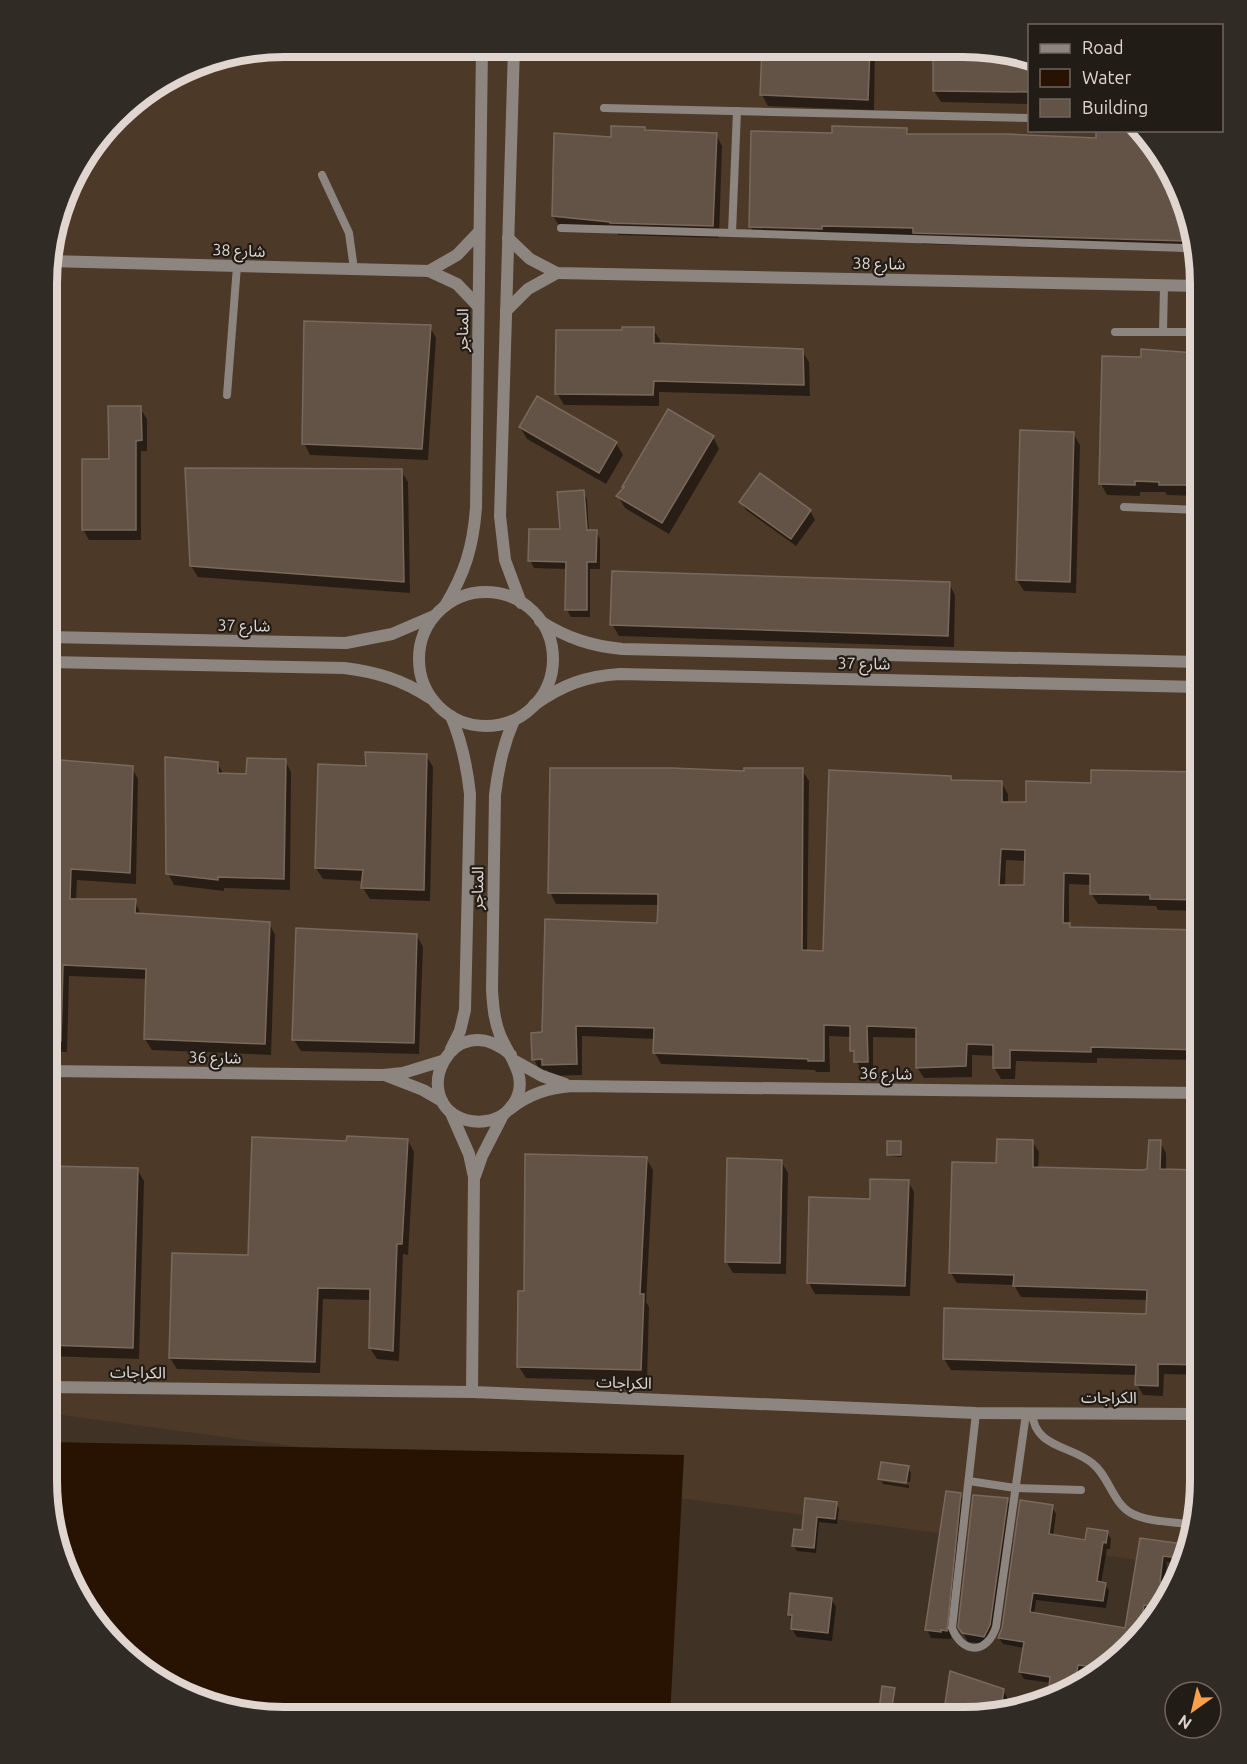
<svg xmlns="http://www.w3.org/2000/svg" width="1247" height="1764" font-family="Ubuntu,'Noto Sans Arabic',sans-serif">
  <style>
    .built { fill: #4d3928 }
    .water { fill: #281302 }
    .shadow { fill: #0007; fill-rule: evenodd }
    .building { fill: #635346; stroke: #79695b; stroke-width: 1.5; fill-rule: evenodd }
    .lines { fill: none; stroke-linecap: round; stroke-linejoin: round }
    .lane { stroke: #8d857f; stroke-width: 8 }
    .street { stroke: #8d857f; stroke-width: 12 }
    .labels { text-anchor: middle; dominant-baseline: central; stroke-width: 4.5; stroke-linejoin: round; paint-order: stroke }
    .street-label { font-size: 16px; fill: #e0d6cf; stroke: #221c16 }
    .rim { fill: none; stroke: #e0d6cf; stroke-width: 8 }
  </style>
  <rect width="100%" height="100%" fill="#413226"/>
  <!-- built -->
  <polygon class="built" points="284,47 995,49 1029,58 1030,130 1136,131 1176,179 1200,283 1200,1496 1188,1557 1183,1566 47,1413 49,252 78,165 128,105 207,59"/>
  <!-- water -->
  <polygon class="water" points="47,1442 684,1455 670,1717 253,1716 193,1700 140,1669 71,1585 47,1481"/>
  <!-- shadow -->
  <g class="shadow">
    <polygon points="763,48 875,48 874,110 768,106 762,95"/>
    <polygon points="935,48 995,49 1030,58 1030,104 941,102 934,91"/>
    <polygon points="644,128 646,131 716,134 722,146 719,238 618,235 617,233 560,227 553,216 613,139"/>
    <polygon points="906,129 910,135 1098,140 1138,133 1176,179 1191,242 1190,252 922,244 918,239 828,237 828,240 757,238 751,227 834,134"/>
    <polygon points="48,321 54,321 60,333 58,450 48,449"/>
    <polygon points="430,327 436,338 428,460 310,455 304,443"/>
    <polygon points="653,329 660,340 660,345 802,351 809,362 810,396 659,392 659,406 564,405 557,393 623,332"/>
    <polygon points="1195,354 1200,364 1198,496 1167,495 1165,492 1140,492 1140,496 1107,495 1101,484 1142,359"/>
    <polygon points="140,408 147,419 147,451 141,451 141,540 89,540 83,529 110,461"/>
    <polygon points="520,427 616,443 623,455 606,484 527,439"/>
    <polygon points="1073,433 1080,445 1076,593 1024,591 1017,580"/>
    <polygon points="713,437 719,449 669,534 625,508 618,496"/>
    <polygon points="401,471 408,482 410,593 198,577 191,566"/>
    <polygon points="583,492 587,499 589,532 596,532 600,539 600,569 590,569 590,617 571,617 567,610 567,569 534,568 530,560 561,531"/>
    <polygon points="741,502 810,511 815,520 796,546 746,510"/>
    <polygon points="949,584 955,595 954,647 619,636 612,624"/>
    <polygon points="426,755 433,767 430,901 370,899 363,888 363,881 323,879 316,868 368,768"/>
    <polygon points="48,760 132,768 138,779 136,884 77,880 76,901 135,901 141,915 269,923 275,935 271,1055 152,1050 145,1039 147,979 69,976 67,1052 47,1051"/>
    <polygon points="285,760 291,772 290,890 224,888 224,891 174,885 168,873 217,763 224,775 248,775"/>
    <path d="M802,770L809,781L807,952H824L950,777L953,781L1001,782L1008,794V803L1027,804L1092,784V772L1200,774V911L1158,910L1156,906L1098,904L1091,893V885L1069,884V924L1071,929L1200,931V1060L1097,1058V1063L1016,1061L1015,1079H1001L994,1067L995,1056L972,1055V1077L924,1078L917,1067V1038L873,1037V1073H862L852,1050V1037L829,1036L830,1072H816L815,1070L661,1064L655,1053V1039L582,1036V1075L550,1076L547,1070L540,1071L534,1059L543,1034L659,924V905L556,904L550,892L746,772ZM1006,860L1026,861V887L1005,886Z"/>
    <polygon points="417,936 423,947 419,1054 301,1051 294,1040"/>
    <polygon points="408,1140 414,1152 408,1255 403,1254 399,1361 377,1359 370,1348 371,1300 323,1299 320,1373 177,1369 170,1358 249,1256 348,1143"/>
    <polygon points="1032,1141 1039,1152 1038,1169 1149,1170 1160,1142 1166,1153 1166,1171 1200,1172 1200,1375 1164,1374 1163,1396 1143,1395 1137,1384 1137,1375 951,1370 944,1359 1148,1315 1148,1300 1021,1297 1014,1285 957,1283 951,1273 998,1165"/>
    <polygon points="900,1142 902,1157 889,1156 888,1154"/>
    <polygon points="646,1158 653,1170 646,1302 649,1307 647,1381 526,1378 519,1367 525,1293"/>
    <polygon points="781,1161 788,1173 786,1274 733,1273 726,1261"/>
    <polygon points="47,1167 137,1169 144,1181 139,1359 47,1356"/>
    <polygon points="908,1181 914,1192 910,1296 815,1294 809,1283 871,1200"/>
    <polygon points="882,1463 908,1467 911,1473 910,1482 881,1478 881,1481 909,1485 909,1488 883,1484 880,1478"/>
    <polygon points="960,1495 965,1503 951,1639 931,1638 927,1629"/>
    <polygon points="1007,1499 1012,1508 994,1634 989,1644 968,1642 960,1627"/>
    <polygon points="807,1500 836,1503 839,1509 837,1524 819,1522 816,1553 797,1551 794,1546 804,1531"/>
    <polygon points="1052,1507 1056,1514 1053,1536 1087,1542 1107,1532 1111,1539 1110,1549 1107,1549 1101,1583 1105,1584 1109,1591 1106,1608 1036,1600 1034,1615 1126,1630 1141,1540 1190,1546 1184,1565 1167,1562 1164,1585 1173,1586 1159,1613 1148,1612 1145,1630 1119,1659 1097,1674 1082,1672 1079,1686 1068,1693 1052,1697 1051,1683 1024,1679 1020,1672 1024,1648 1003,1644 999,1638"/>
    <polygon points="831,1599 836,1607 832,1641 797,1637 792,1629 793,1621 789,1615"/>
    <polygon points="894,1689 892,1714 881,1712 880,1710"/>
    <polygon points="1003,1690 1008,1699 1007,1707 964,1717 899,1717 901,1706 945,1713"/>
    <polygon points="1028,1698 1036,1701 1027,1703"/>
  </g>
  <!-- building -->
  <g class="building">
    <polygon points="762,48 870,48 868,100 760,95"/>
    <polygon points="933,48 995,49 1029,58 1029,92 933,91"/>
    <polygon points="611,126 645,127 645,130 717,133 713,226 610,223 610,222 552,216 554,133 611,137"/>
    <polygon points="832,126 907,128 907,134 1007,134 1096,138 1096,131 1137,131 1176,179 1186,220 1185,241 913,233 913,228 822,226 822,229 749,227 751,131 832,133"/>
    <polygon points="304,321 431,325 422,449 302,444"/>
    <polygon points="622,327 654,327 654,343 803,349 804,385 654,381 653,395 555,394 556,330 622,330"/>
    <polygon points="1141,349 1196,353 1193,485 1159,485 1159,482 1135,481 1135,485 1099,484 1102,356 1141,357"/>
    <polygon points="537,396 617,442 599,473 519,427"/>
    <polygon points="108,406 141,406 142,440 136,441 136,530 82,530 82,459 109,459"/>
    <polygon points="668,409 714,436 662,523 616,496 624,487 622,487"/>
    <polygon points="1020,430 1074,432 1070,582 1016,580"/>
    <polygon points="185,468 402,469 404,582 190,566"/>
    <polygon points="760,473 811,510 791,539 739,502"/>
    <polygon points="584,490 587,530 597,530 596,562 587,562 587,610 565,610 566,562 528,561 529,529 560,529 557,492"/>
    <polygon points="612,571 950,582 948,636 610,625"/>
    <polygon points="365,752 427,754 424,890 361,888 363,870 315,868 318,764 366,766"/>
    <polygon points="165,757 218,762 218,773 246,774 247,758 286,759 284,879 218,877 218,880 166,874"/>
    <polygon points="48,759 133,766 130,873 71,869 70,899 136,899 135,913 270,922 265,1044 144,1039 146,969 63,965 61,1041 47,1040"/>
    <path d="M550,768H672L744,771V768H803L802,950L823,951L829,770L951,776V780L1002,781V802H1026V781L1091,783V770L1200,772V900L1150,899V895L1090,894V874L1064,873L1063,923H1070V927L1200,930V1050L1091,1047V1052L1010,1050V1068H993V1045L967,1044L966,1066L916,1068V1028L867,1026L868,1062H854V1051H850V1026L824,1025V1061H808V1059L653,1053L654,1028L576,1026L577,1064L542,1065V1059L532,1060L531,1033L542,1032L545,919L657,923L658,907V894L548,893ZM1001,849L1025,850L1024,885H999Z"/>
    <polygon points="296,928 417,934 414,1043 292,1040"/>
    <polygon points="347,1136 408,1139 402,1244 397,1244 393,1351 369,1348 370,1289 318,1288 315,1362 169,1358 172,1253 248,1255 252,1137 346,1141"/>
    <polygon points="997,1139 1033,1140 1033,1167 1143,1170 1147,1169 1149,1140 1161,1140 1160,1169 1200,1170 1200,1365 1158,1364 1158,1386 1135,1385 1136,1365 943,1359 944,1308 1146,1314 1147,1290 1013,1286 1014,1275 949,1273 952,1162 996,1163"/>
    <rect x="887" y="1141" width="14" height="14"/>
    <polygon points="525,1154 647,1157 640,1294 644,1294 641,1370 517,1367 518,1291 524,1291"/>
    <polygon points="727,1158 782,1160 780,1263 725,1262"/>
    <polygon points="47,1166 138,1168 133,1348 47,1345"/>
    <polygon points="870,1179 909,1180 905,1286 807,1283 809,1197 870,1199"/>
    <polygon points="881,1462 909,1466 906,1483 878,1479"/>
    <polygon points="946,1491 961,1493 947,1631 941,1630 941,1632 925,1630"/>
    <polygon points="973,1495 1008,1498 990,1625 984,1637 962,1633 958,1627"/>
    <polygon points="805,1498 837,1502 835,1519 817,1517 814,1548 792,1546 794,1529 802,1530"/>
    <polygon points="1020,1500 1053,1505 1049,1534 1085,1540 1087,1528 1108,1531 1106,1543 1103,1542 1097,1581 1106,1583 1103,1601 1033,1593 1030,1612 1125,1628 1140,1538 1190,1545 1187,1559 1163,1556 1160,1582 1174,1585 1163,1608 1144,1605 1140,1635 1119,1659 1105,1668 1078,1665 1074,1689 1068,1693 1048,1698 1050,1677 1019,1672 1024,1642 998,1638 1002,1628"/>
    <polygon points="790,1593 832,1598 828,1633 791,1629 792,1615 788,1615"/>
    <polygon points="950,1671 1004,1689 1001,1709 964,1718 943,1717"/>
    <polygon points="882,1686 895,1688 891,1712 879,1710"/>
    <polygon points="900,1704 938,1710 938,1717 898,1717"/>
  </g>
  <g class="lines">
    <!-- lane -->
    <g class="lane">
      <polyline points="604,108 1030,118"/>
      <polyline points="737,111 732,233 1184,248 1191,244"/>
      <polyline points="322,175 349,233 354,269"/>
      <polyline points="561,228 732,233"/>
      <polyline points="1115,332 1200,332"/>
      <polyline points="1163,332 1164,286"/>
      <polyline points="227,395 237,266"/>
      <polyline points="1124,507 1200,510"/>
      <path d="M976,1413L952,1628C963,1655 987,1654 996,1627L1026,1414"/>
      <path d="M1032,1413C1035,1448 1070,1445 1092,1463C1109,1476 1112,1502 1131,1513C1146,1522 1177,1522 1194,1525"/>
      <polyline points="969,1481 1015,1488 1081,1490"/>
    </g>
    <!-- street -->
    <g class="street">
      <polyline points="514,47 500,516 505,560 521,603"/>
      <polyline points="508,238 530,259 557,273 1200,286"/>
      <polyline points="49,261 429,271 457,284 478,306"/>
      <polyline points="429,271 457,255 479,232"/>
      <polyline points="506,311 528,289 557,273"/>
      <circle cx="486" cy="659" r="67"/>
      <path d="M445,606C465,573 473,547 476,508L482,47"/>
      <path d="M540,621C567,638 591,646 622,649L1200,662"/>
      <polyline points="48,637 346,643 392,634 434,616"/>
      <path d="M48,662L344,668C377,672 403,680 430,698"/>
      <path d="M534,705C562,685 586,676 620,674L1200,687"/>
      <path d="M451,716C462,742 467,766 470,794L465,1010L460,1031L451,1049"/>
      <path d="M511,1055C452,1003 406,1102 466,1120C478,1123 490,1122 501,1116C507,1113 510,1108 514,1103C530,1078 509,1057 500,1035C494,1020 493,1005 492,990L495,795C498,768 503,745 514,720"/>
      <polyline points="515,1061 542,1076 565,1084"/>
      <polyline points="47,1071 383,1075 403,1073 442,1061"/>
      <polyline points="387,1076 423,1090 442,1101"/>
      <path d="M510,1109C529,1094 548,1088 572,1086L1200,1093"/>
      <polyline points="451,1113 469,1154 474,1177 472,1392"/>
      <polyline points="475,1176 482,1156 503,1115"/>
      <polyline points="47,1387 472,1392 976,1413 1200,1414"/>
    </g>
  </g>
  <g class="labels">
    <!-- street labels -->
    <g class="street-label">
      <text transform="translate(239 250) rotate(2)">شارع 38</text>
      <text transform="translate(879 263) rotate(1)">شارع 38</text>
      <text transform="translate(462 330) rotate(-89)">المناجر</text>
      <text transform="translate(244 625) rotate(1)">شارع 37</text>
      <text transform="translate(864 663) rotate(1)">شارع 37</text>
      <text transform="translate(477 888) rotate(-89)">المناجر</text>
      <text transform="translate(215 1057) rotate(1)">شارع 36</text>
      <text transform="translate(886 1073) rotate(1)">شارع 36</text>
      <text transform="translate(138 1372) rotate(1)">الكراجات</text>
      <text transform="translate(624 1382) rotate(2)">الكراجات</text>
      <text x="1109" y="1397">الكراجات</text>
    </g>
  </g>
  <!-- crop -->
  <path d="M0 0H1247V1764H0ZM284 57H963A227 227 0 0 1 1190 284V1480A227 227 0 0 1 963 1707H284A227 227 0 0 1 57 1480V284A227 227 0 0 1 284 57Z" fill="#312b25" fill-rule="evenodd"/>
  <path class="rim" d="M284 57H963A227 227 0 0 1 1190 284V1480A227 227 0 0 1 963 1707H284A227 227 0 0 1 57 1480V284A227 227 0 0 1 284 57Z"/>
  <!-- legend -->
  <rect x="1028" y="24" width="195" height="108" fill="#221c16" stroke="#6e6660" stroke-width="1.5"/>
  <rect x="1040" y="44" width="30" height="9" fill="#8d857f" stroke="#6e6660" stroke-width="1.5"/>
  <text x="1082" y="54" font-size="18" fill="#e0d6cf">Road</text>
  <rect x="1040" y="69" width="30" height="18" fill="#281302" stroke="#6e6660" stroke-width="1.5"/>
  <text x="1082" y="84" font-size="18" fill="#e0d6cf">Water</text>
  <rect x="1040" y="99" width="30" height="18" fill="#635346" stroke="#6e6660" stroke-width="1.5"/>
  <text x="1082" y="114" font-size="18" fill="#e0d6cf">Building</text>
  <!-- north arrow -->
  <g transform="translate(1193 1710) rotate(214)"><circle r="28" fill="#221c16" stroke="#6e6660" stroke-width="1.5"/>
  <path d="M0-4.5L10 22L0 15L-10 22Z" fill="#f9a04c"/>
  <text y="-9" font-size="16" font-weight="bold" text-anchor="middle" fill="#e0d6cf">N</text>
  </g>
</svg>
